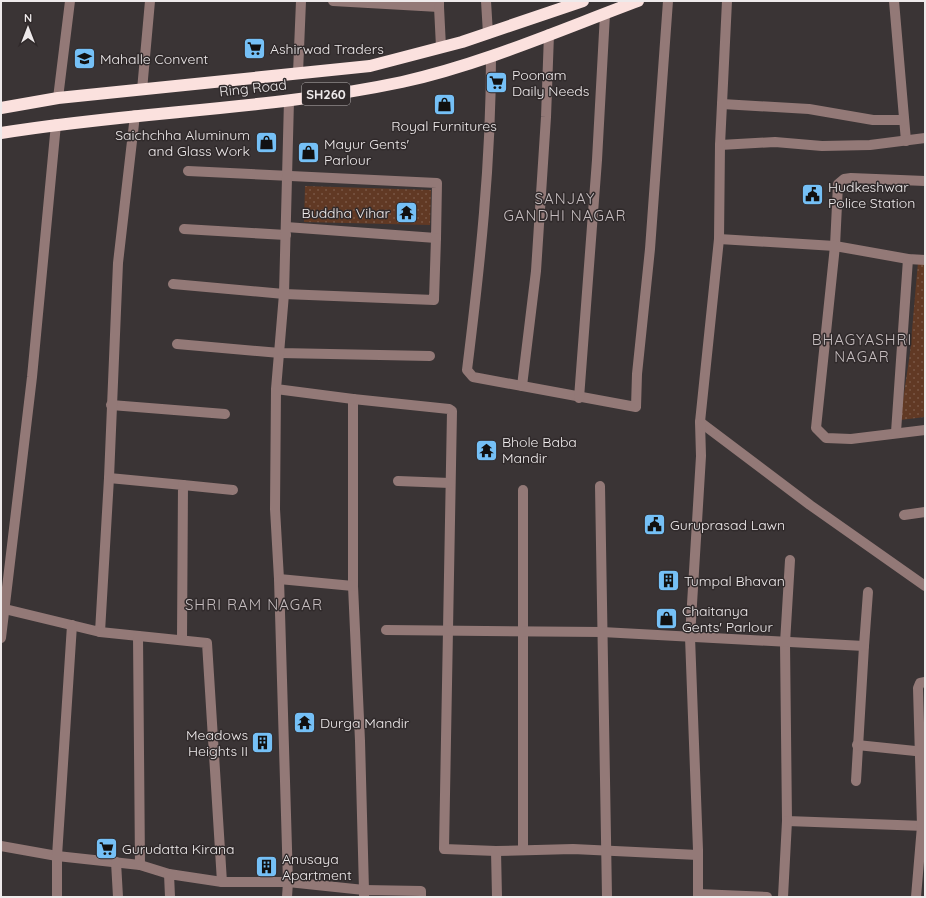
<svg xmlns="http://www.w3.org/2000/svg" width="926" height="898" font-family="Quicksand,sans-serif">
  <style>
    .park { fill: url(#park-dots) }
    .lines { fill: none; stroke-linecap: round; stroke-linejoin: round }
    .minor { stroke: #937977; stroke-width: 10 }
    .highway { stroke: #fbe1de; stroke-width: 12 }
    .labels { text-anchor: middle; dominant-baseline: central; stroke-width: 3; stroke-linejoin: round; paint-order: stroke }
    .shield { fill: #302a2b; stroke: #b5b0b1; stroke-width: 1 }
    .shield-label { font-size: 13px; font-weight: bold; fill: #eeeaeb }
    .poi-label { font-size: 14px; fill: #eeeaeb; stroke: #302a2b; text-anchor: start }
    .street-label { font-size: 14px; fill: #eeeaeb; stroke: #302a2b }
    .neighbourhood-label { font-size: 15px; letter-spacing: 1px; fill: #c5bdbf; stroke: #302a2b }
  </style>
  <defs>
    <pattern id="park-dots" width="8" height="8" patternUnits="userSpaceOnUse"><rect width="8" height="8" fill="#613924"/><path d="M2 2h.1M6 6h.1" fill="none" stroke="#785644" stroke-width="1.8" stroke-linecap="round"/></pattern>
  </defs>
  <rect width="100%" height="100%" fill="#3a3435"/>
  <!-- park -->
  <g class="park">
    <polygon points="305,186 431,190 430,225 304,222"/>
    <polygon points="918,262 925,263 925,417 900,420 910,353"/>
  </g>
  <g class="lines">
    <!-- minor -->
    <g class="minor">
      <polyline points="333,1 439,7 439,1"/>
      <polyline points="486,1 488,34"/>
      <polyline points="894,1 906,141"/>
      <polyline points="439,7 441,47"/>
      <path d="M491,57C491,164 480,265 467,370L473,377L636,407L637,374L650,249L668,1"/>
      <polyline points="298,73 301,1"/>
      <polyline points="142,90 150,1"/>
      <polyline points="58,98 70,1"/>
      <polyline points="722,104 809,109 873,120 904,120"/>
      <polyline points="720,145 775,142 822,146 870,145 925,138"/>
      <polyline points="188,171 437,183 436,238 286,227"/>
      <polyline points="925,181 851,178 844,179 838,184 835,246 816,428 826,438 851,439 925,430"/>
      <polyline points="184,229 286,235"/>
      <polyline points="719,239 835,246 908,259 925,260"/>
      <polyline points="173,284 284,294 434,300 436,238"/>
      <polyline points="177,344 280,353 430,356"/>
      <polyline points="522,386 536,271 546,117 549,34"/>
      <polyline points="276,389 353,399 353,586 360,741 364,890 288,882 279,579 275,509 276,389 284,294 289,100"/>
      <polyline points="579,398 597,160 605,14"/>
      <polyline points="353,399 449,409 452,411 444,849 496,851 573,849 698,855"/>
      <polyline points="111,405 225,414"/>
      <polyline points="700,422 810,505 925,586"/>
      <polyline points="896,432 908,259"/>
      <polyline points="109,478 183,485 182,640"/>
      <polyline points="398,481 450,483"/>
      <polyline points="183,485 233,490"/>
      <polyline points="600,486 607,897"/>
      <polyline points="523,490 523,849"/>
      <polyline points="904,515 925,512"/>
      <polyline points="790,560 785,643 787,821 925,826"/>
      <polyline points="279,579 353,586"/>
      <polyline points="1,608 100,632 109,478 118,263 135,115"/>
      <polyline points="386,630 602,632 864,646 856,781"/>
      <polyline points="100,632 207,643 222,882"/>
      <polyline points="138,636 140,865"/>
      <polyline points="1,638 32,377 56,124"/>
      <polyline points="864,646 868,592"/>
      <polyline points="857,745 925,752"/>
      <polyline points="1,846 57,856 140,865 169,874"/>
      <polyline points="496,851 497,897"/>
      <polyline points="116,862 118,897"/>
      <polyline points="698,894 767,897"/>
      <polyline points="57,897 57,856 72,625"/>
      <polyline points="170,897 169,874 222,882 288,882 287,897"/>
      <polyline points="364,897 364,890 421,891 421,897"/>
      <polyline points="698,897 698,850 690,637 701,456 700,422 719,239 720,145 727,1"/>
      <polyline points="783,897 787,821"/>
      <polyline points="916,897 922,826 918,688 920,683 925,682"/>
    </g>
    <!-- highway -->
    <g class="highway">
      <polyline points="1,108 58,98 370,66 462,42 583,1"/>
      <path d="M1,133C134,111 270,110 402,82C483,64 560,30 638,1"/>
    </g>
  </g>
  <!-- icons -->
  <defs>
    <symbol id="supermarket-square" viewBox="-11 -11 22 22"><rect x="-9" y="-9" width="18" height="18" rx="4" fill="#75c0f6" stroke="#302a2b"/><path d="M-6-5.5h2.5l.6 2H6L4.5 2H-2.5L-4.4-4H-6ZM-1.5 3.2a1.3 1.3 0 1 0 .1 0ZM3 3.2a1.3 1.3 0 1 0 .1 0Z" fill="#111"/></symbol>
    <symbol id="school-square" viewBox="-11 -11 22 22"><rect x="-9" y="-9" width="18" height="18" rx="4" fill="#75c0f6" stroke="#302a2b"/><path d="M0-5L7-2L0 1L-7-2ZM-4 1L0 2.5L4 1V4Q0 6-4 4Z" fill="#111"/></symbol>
    <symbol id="shop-square" viewBox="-11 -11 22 22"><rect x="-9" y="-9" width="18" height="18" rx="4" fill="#75c0f6" stroke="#302a2b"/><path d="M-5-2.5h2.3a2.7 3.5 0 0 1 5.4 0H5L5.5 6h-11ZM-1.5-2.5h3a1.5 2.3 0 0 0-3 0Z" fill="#111"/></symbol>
    <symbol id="civic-square" viewBox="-11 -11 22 22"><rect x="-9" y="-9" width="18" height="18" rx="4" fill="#75c0f6" stroke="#302a2b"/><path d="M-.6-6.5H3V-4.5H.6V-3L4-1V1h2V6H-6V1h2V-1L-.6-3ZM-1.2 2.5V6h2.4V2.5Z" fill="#111"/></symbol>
    <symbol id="temple-square" viewBox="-11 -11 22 22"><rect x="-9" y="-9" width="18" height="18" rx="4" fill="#75c0f6" stroke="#302a2b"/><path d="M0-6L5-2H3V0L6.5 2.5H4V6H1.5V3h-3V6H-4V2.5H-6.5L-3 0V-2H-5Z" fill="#111"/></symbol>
    <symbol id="building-square" viewBox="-11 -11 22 22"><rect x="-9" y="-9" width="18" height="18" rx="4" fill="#75c0f6" stroke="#302a2b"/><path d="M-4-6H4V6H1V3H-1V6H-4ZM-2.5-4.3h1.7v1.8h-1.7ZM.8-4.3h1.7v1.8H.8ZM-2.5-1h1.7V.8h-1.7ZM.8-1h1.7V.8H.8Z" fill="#111"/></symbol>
  </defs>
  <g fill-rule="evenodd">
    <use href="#supermarket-square" x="242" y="36" width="25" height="25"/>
    <use href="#school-square" x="72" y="46" width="25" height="25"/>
    <use href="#supermarket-square" x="484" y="70" width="25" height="25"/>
    <use href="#shop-square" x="432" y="92" width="25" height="25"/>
    <use href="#shop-square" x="254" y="130" width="25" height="25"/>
    <use href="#shop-square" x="296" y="140" width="25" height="25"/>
    <use href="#civic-square" x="800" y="182" width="25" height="25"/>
    <use href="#temple-square" x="394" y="200" width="25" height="25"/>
    <use href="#temple-square" x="474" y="438" width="25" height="25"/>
    <use href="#civic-square" x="642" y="512" width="25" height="25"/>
    <use href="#building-square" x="656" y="568" width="25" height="25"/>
    <use href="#shop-square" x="654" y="606" width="25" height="25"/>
    <use href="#temple-square" x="292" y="710" width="25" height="25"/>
    <use href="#building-square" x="250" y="730" width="25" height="25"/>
    <use href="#supermarket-square" x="94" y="836" width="25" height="25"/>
    <use href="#building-square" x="254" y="854" width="25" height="25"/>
  </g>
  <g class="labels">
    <!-- shield labels -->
    <rect class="shield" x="302" y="83" width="48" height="22" rx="3"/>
    <g class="shield-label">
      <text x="326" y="94">SH260</text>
    </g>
    <!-- poi labels -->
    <g class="poi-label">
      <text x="270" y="49">Ashirwad Traders</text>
      <text x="100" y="59">Mahalle Convent</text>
      <text x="512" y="75">Poonam<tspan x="512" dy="16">Daily Needs</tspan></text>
      <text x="444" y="126" text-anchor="middle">Royal Furnitures</text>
      <text x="250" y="135" text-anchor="end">Saichchha Aluminum<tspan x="250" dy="16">and Glass Work</tspan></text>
      <text x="324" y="144">Mayur Gents'<tspan x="324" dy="16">Parlour</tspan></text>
      <text x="828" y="187">Hudkeshwar<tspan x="828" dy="16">Police Station</tspan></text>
      <text x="390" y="213" text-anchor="end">Buddha Vihar</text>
      <text x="502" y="442">Bhole Baba<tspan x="502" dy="16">Mandir</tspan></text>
      <text x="670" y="525">Guruprasad Lawn</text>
      <text x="684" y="581">Tumpal Bhavan</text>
      <text x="682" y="611">Chaitanya<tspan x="682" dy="16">Gents' Parlour</tspan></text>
      <text x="320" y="723">Durga Mandir</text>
      <text x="248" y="735" text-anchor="end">Meadows<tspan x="248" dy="16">Heights II</tspan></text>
      <text x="122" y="849">Gurudatta Kirana</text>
      <text x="282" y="859">Anusaya<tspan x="282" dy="16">Apartment</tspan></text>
    </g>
    <!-- street labels -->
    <g class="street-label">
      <text transform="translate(253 88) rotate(-6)">Ring Road</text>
    </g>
    <!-- neighbourhood labels -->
    <g class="neighbourhood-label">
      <text x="565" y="198">SANJAY<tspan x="565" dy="17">GANDHI NAGAR</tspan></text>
      <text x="862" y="339">BHAGYASHRI<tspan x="862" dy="17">NAGAR</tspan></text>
      <text x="254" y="604">SHRI RAM NAGAR</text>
    </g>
  </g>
  <!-- border -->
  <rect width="926" height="898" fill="none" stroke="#eeeaeb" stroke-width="4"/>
  <!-- north arrow -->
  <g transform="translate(28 28)" stroke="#302a2b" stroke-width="3" paint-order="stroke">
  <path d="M0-3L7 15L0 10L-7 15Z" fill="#eeeaeb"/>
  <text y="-6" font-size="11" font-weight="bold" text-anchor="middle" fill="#eeeaeb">N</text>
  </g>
</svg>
